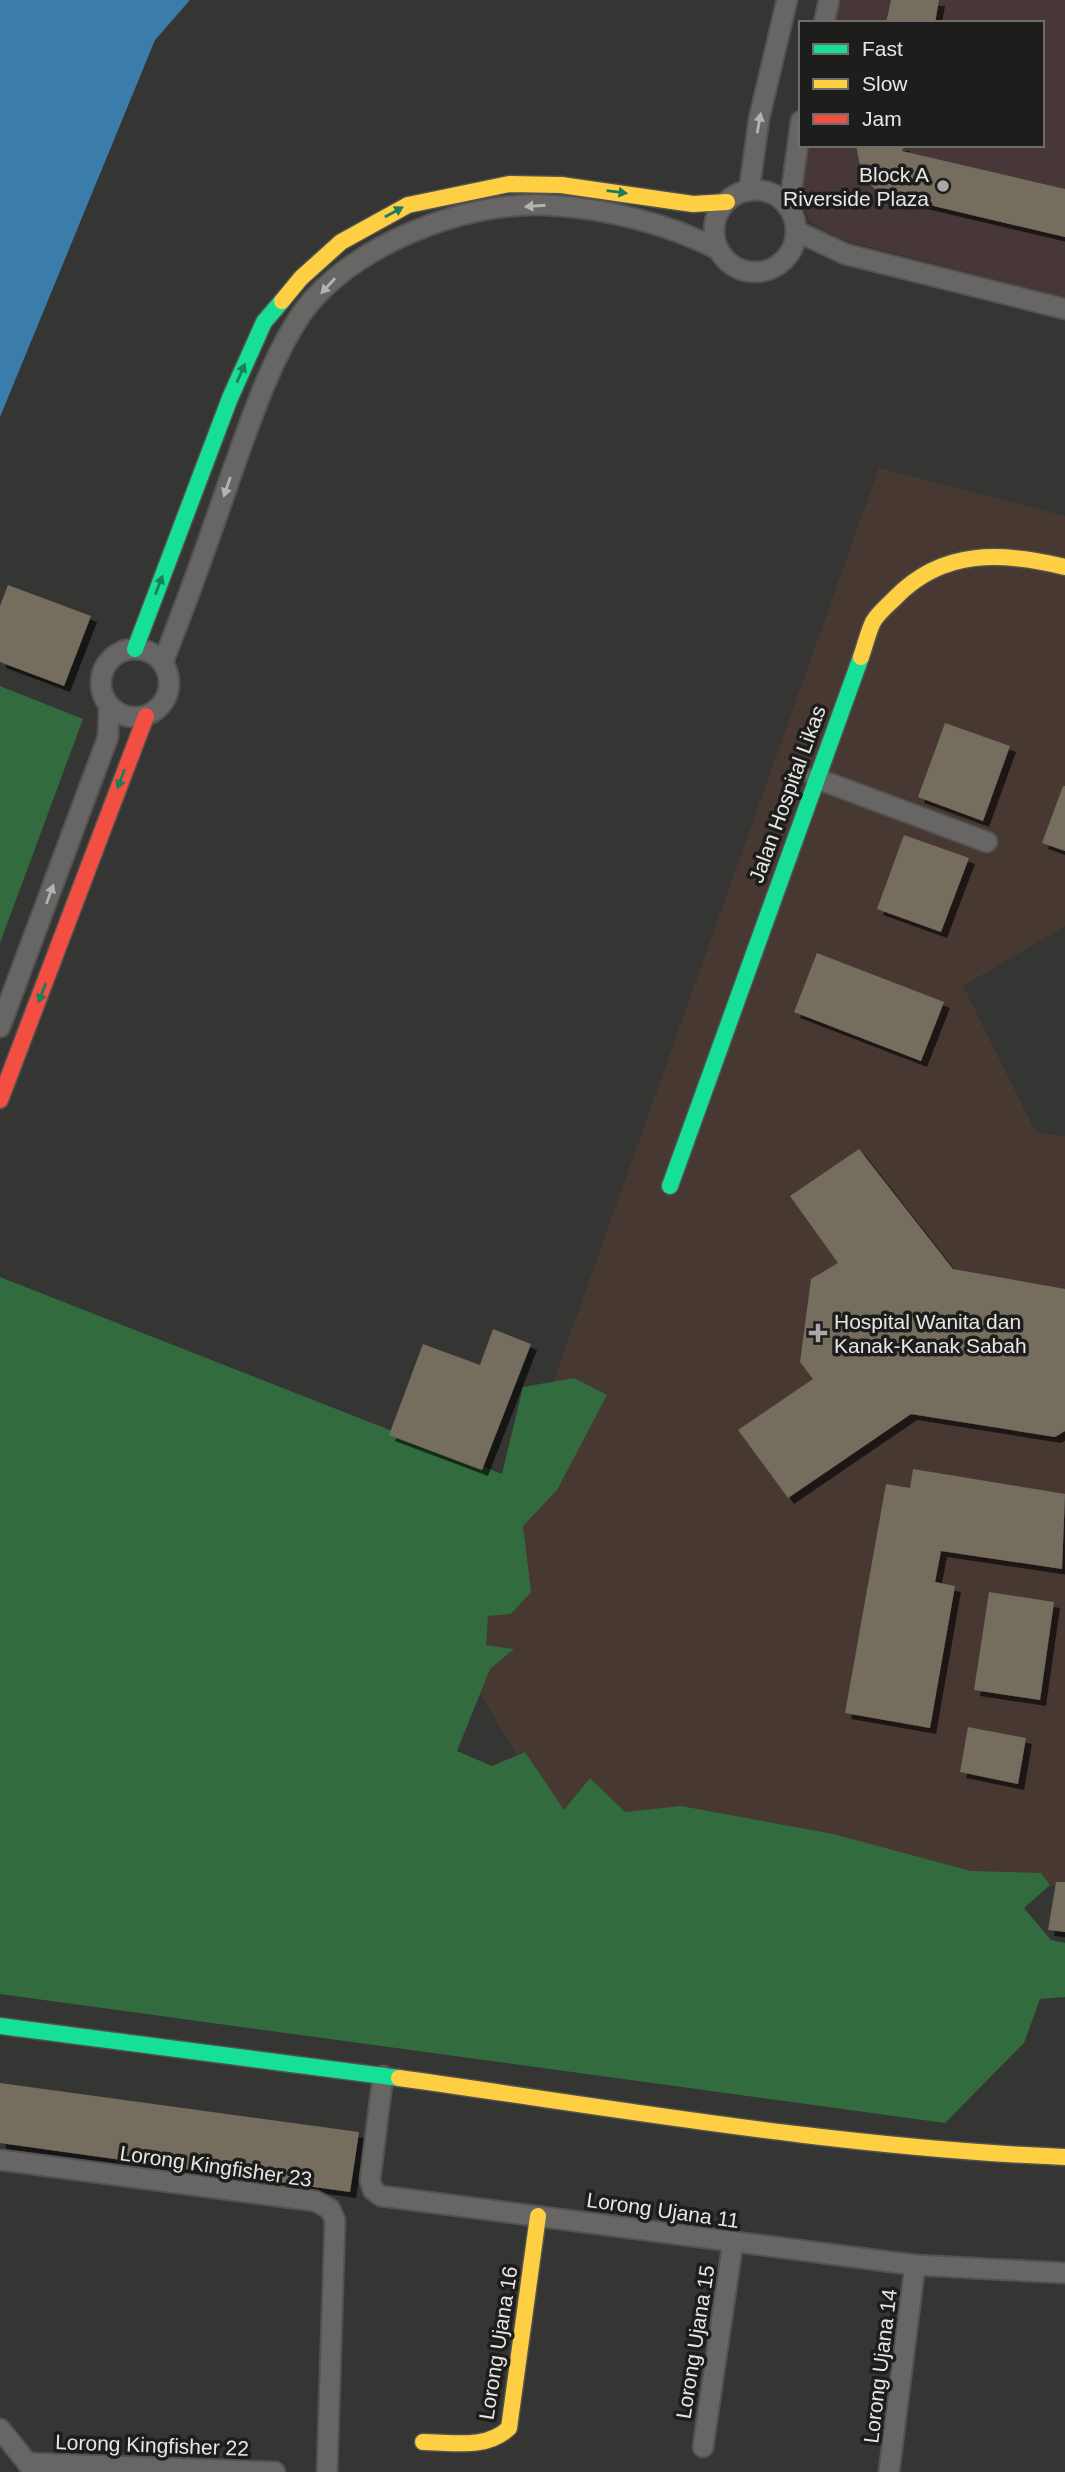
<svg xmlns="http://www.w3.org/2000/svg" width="1065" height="2472" font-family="Arial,sans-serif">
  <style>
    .commercial { fill: #483739 }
    .medical { fill: #483832 }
    .forest { fill: #326b3d }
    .water { fill: #3a7dab }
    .building { fill: #746d5d; filter: url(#shadow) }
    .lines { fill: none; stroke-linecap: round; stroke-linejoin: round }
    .street-casing { stroke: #525251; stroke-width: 23 }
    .fast-casing { stroke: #525251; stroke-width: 19 }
    .slow-casing { stroke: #525251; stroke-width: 19 }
    .jam-casing { stroke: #525251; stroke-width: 19 }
    .street { stroke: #676665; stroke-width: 19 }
    .fast { stroke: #16e098; stroke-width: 16 }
    .slow { stroke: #ffcf43; stroke-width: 16 }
    .jam { stroke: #f24e42; stroke-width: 16 }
    .oneway { fill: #b4b3b2 }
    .oneway2 { fill: #1a7e5a }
    .poi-dot { fill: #a9a8a7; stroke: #1d1d1c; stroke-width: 2.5 }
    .labels { text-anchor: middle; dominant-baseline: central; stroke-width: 7; stroke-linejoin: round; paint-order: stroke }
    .poi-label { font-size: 21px; fill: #e7e6e5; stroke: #1d1d1c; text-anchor: end }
    .street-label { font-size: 21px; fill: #e7e6e5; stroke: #1d1d1c }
  </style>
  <defs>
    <filter id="shadow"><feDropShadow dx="6" dy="6" stdDeviation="0" flood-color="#0009"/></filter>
  </defs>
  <rect width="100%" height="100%" fill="#353534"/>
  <!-- commercial -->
  <polygon class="commercial" points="840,0 1065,0 1065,298 840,239 809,220 796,186 805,145 1042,145 1042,23 834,23"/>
  <!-- medical -->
  <polygon class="medical" points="879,468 1065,516 1065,926 963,986 1036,1133 1065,1136 1065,1930 1062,1888 683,1818 557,1822 460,1660 500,1531"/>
  <!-- forest -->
  <g class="forest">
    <polygon points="0,686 83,719 0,943"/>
    <polygon points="0,1277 502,1474 523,1387 574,1378 607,1395 557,1490 523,1526 531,1592 511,1614 488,1616 486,1645 514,1649 490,1669 457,1751 492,1766 525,1752 564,1810 590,1778 625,1812 681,1806 833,1834 971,1871 1041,1873 1050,1885 1024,1908 1051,1940 1065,1943 1065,1997 1040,1999 1024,2043 945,2123 0,1994"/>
  </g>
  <!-- water -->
  <polygon class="water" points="0,0 190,0 155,40 0,417"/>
  <!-- building -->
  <g class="building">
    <polygon points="891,0 939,0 935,23 886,23"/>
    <polygon points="856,145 904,145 902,151 1065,189 1065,237 879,193 862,176"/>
    <polygon points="8,585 91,616 64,686 0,662 0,606"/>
    <polygon points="945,723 1010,746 983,821 918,797"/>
    <polygon points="1063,786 1065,786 1065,851 1042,843"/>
    <polygon points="904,835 969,858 941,932 877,909"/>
    <polygon points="817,953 944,1002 921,1061 794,1012"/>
    <polygon points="859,1149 953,1269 1065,1289 1065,1431 1055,1437 911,1414 788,1498 738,1430 813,1379 800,1362 811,1279 838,1263 790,1196"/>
    <polygon points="493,1329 531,1344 482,1470 389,1435 423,1344 480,1365"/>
    <polygon points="913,1469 1065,1494 1062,1569 941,1551 935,1582 955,1586 930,1728 845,1713 886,1484 910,1488"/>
    <polygon points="989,1592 1054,1602 1040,1700 974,1690"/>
    <polygon points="968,1727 1026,1738 1018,1784 960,1772"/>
    <polygon points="1056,1882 1065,1882 1065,1932 1048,1930"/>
    <polygon points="0,2083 359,2132 350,2192 0,2143"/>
  </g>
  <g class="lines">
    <defs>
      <g id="street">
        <polyline points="824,23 829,0"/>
        <circle cx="755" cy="231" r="41"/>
        <polyline points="749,191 759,119 787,0"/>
        <polyline points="789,208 801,121"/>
        <polyline points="796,231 845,254 1065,309"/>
        <circle cx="135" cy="683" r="34"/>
        <path d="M163,662C187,601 209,540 230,478C249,425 270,360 302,313C350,246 464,201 546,205C603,208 668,223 719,250"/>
        <polyline points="815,778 987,842"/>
        <polyline points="0,1027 108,737 109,706"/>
        <polyline points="383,2076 370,2180 373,2190 381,2196 915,2265 1065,2273"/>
        <polyline points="0,2160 315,2201 330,2209 335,2220 327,2472"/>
        <polyline points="0,2429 34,2471"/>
        <polyline points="703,2447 733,2242"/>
        <polyline points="27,2463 275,2472"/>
        <polyline points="889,2472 915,2265"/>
      </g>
      <g id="fast">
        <polyline points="135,649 230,398 264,322 282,301"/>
        <polyline points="670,1186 861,657"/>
        <polyline points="0,2026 399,2078"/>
      </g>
      <g id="slow">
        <polyline points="282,301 301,278 341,242 408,205 509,184 561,185 693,204 727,202"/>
        <path d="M861,657C865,646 868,632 873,622C878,613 888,605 895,598C943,548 1003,552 1065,567"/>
        <path d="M399,2078C621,2109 841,2148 1065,2157"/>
        <path d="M423,2442C452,2442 486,2450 509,2428L538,2216"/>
      </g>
      <polyline id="jam" points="0,1100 146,716"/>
    </defs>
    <!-- street casing -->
    <use href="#street" class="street-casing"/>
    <!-- fast casing -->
    <use href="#fast" class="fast-casing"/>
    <!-- slow casing -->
    <use href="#slow" class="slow-casing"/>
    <!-- jam casing -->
    <use href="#jam" class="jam-casing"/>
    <!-- street -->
    <use href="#street" class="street"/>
    <!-- fast -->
    <use href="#fast" class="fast"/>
    <!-- slow -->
    <use href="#slow" class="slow"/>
    <!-- jam -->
    <use href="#jam" class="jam"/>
  </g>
  <!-- one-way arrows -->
  <defs><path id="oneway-solid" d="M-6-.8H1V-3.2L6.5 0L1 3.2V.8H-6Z" transform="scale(1.75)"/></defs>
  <g class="oneway">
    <use href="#oneway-solid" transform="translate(759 123) rotate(-80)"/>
    <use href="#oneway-solid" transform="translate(535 206) rotate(176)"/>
    <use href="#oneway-solid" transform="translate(328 286) rotate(133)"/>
    <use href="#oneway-solid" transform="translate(227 487) rotate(109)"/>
    <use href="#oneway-solid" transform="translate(50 894) rotate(-70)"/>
  </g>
  <g class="oneway2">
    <use href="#oneway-solid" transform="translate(617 192) rotate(7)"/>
    <use href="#oneway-solid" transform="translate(394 212) rotate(-29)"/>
    <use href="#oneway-solid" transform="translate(241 373) rotate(-66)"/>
    <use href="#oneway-solid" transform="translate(159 585) rotate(-69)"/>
    <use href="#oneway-solid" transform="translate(121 779) rotate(110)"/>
    <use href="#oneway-solid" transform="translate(42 993) rotate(111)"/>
  </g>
  <!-- markers -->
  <g class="poi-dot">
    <circle cx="943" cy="186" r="7"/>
    <path d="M814.5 1322.5h7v7h7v7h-7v7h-7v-7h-7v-7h7z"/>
  </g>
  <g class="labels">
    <!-- poi labels -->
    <g class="poi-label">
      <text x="929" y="174">Block A<tspan x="929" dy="24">Riverside Plaza</tspan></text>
      <text x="834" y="1321" text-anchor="start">Hospital Wanita dan<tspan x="834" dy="24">Kanak-Kanak Sabah</tspan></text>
    </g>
    <!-- street labels -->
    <g class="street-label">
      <text transform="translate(787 794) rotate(-70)">Jalan Hospital Likas</text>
      <text transform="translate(216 2166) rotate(8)">Lorong Kingfisher 23</text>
      <text transform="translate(663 2210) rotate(8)">Lorong Ujana 11</text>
      <text transform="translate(695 2342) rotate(-81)">Lorong Ujana 15</text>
      <text transform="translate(498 2343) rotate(-81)">Lorong Ujana 16</text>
      <text transform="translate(880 2366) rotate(-83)">Lorong Ujana 14</text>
      <text transform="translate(152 2445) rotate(2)">Lorong Kingfisher 22</text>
    </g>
  </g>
  <!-- legend -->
  <rect x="799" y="21" width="245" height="126" fill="#1d1d1c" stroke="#6e6d6c" stroke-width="2"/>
  <rect x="813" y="44" width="35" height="10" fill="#16e098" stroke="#6e6d6c" stroke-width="2"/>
  <text x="862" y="56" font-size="21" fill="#e7e6e5">Fast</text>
  <rect x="813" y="79" width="35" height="10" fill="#ffcf43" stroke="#6e6d6c" stroke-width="2"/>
  <text x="862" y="91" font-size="21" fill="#e7e6e5">Slow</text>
  <rect x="813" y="114" width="35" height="10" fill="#f24e42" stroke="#6e6d6c" stroke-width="2"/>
  <text x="862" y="126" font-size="21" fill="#e7e6e5">Jam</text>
</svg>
